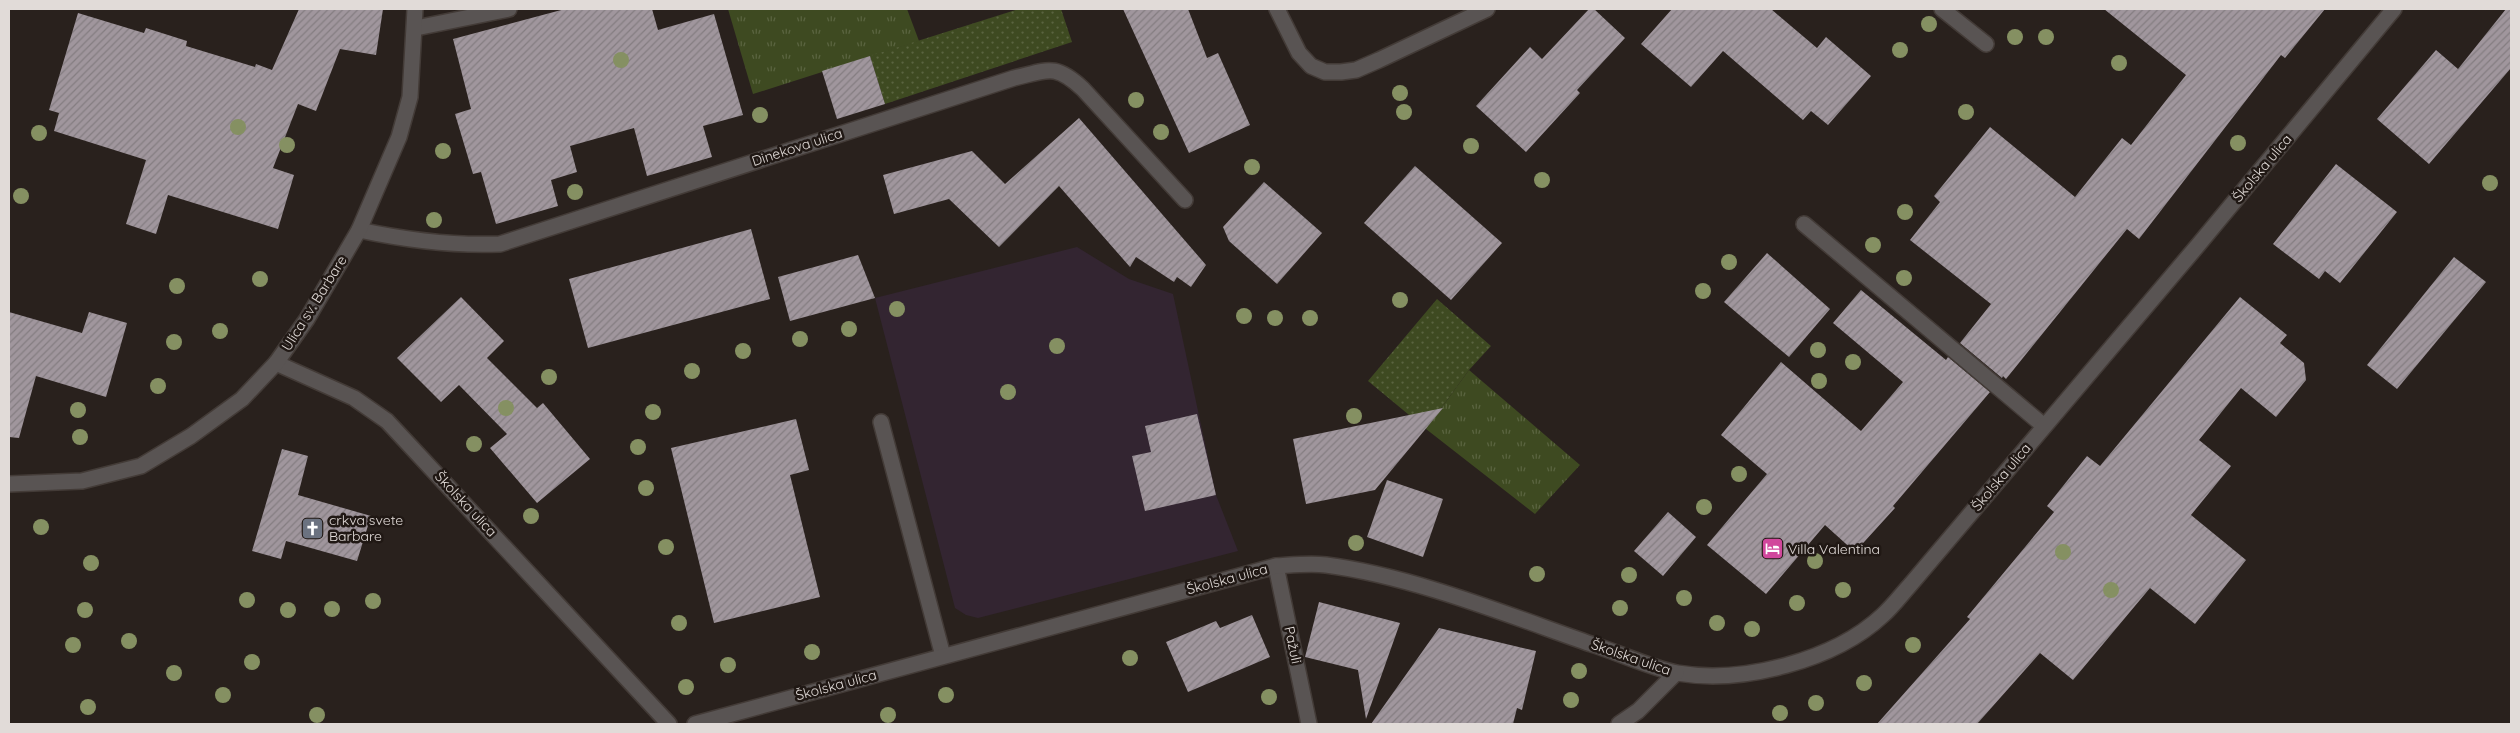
<svg xmlns="http://www.w3.org/2000/svg" width="2520" height="733" font-family="Quicksand,sans-serif">
  <style>
    .education { fill: #332531 }
    .grass { fill: url(#grass-tufts) }
    .garden { fill: url(#garden-dots) }
    .building { fill: url(#building-hatch) }
    .lines { fill: none; stroke-linecap: round; stroke-linejoin: round }
    .minor-casing { stroke: #433b37; stroke-width: 18 }
    .minor { stroke: #595453; stroke-width: 15 }
    .tree { fill: #859062 }
    .labels { text-anchor: middle; dominant-baseline: central; stroke-width: 5; stroke-linejoin: round; paint-order: stroke }
    .street-label { font-size: 14px; fill: #e1dbd8; stroke: #201814 }
    .poi-label { font-size: 14px; fill: #e1dbd8; stroke: #201814; text-anchor: start }
  </style>
  <defs>
    <pattern id="grass-tufts" width="24" height="20" patternUnits="userSpaceOnUse" patternTransform="scale(1.25)"><rect width="24" height="20" fill="#3e4a21"/><path d="M3 7l-1-3M5 7V3M7 7l1-3M15 17l-1-3M17 17v-4M19 17l1-3" fill="none" stroke="#5a6440"/></pattern>
    <pattern id="garden-dots" width="8" height="8" patternUnits="userSpaceOnUse" patternTransform="scale(1.25)"><rect width="8" height="8" fill="#3e4a21"/><path d="M2 2h.1M6 6h.1" fill="none" stroke="#5a6440" stroke-width="1.8" stroke-linecap="round"/></pattern>
    <pattern id="building-hatch" width="6" height="6" patternUnits="userSpaceOnUse" patternTransform="scale(1.25)"><rect width="6" height="6" fill="#a0969d"/><path d="M-1 1l2-2M0 6l6-6M5 7l2-2" fill="none" stroke="#847d81"/></pattern>
  </defs>
  <rect width="100%" height="100%" fill="#29211d"/>
  <!-- education -->
  <polygon class="education" points="1077,247 1129,279 1173,294 1216,495 1238,551 978,618 966,615 955,608 875,298"/>
  <!-- grass -->
  <g class="grass">
    <polygon points="728,9 907,9 919,41 753,94"/>
    <polygon points="1469,370 1580,465 1535,514 1426,429"/>
  </g>
  <!-- garden -->
  <g class="garden">
    <polygon points="1019,9 1061,9 1072,42 885,104 870,56"/>
    <polygon points="1437,299 1491,346 1469,370 1426,429 1368,381"/>
  </g>
  <!-- building -->
  <g class="building">
    <polygon points="299,9 383,9 376,55 340,49 316,111 298,104 273,168 294,175 278,229 168,195 156,234 126,224 146,160 54,131 59,113 49,110 78,13 144,33 146,28 187,41 186,46 255,67 256,64 272,70"/>
    <polygon points="565,9 652,9 658,30 714,14 743,115 703,126 712,157 647,176 634,128 570,146 577,172 551,180 558,206 496,224 481,172 473,174 455,114 471,109 453,39"/>
    <polygon points="1123,9 1188,9 1207,58 1218,53 1250,125 1189,153"/>
    <polygon points="1589,9 1594,9 1625,38 1577,90 1580,93 1526,152 1476,106 1530,47 1542,59"/>
    <polygon points="1672,9 1771,9 1817,48 1826,37 1871,76 1828,125 1811,111 1803,120 1723,51 1691,87 1641,44"/>
    <polygon points="2104,9 2325,9 2285,58 2281,55 2139,239 2127,229 2006,379 2003,376 2002,378 1960,343 1991,304 1910,240 1940,202 1934,196 1990,127 2075,197 2122,138 2131,145 2186,75"/>
    <polygon points="2506,9 2511,9 2511,68 2429,164 2377,119 2436,50 2458,69"/>
    <polygon points="870,56 885,104 837,119 822,71"/>
    <polygon points="1079,118 1206,265 1191,287 1177,277 1174,282 1136,257 1130,267 1059,186 999,247 949,199 894,214 883,175 972,151 1005,184"/>
    <polygon points="2336,164 2397,212 2340,283 2325,271 2319,279 2273,244"/>
    <polygon points="1415,166 1502,243 1451,300 1364,223"/>
    <polygon points="1264,182 1322,233 1277,284 1229,241 1223,227"/>
    <polygon points="751,229 770,299 588,348 569,279"/>
    <polygon points="1767,253 1830,309 1789,357 1724,302"/>
    <polygon points="858,255 875,298 790,321 778,277"/>
    <polygon points="2454,257 2486,282 2397,389 2367,365"/>
    <polygon points="1861,290 1946,360 1948,357 1990,392 1893,506 1895,508 1855,552 1825,525 1766,594 1707,545 1767,474 1721,435 1781,362 1861,431 1903,382 1833,323"/>
    <polygon points="461,297 504,341 487,358 537,408 543,403 590,459 537,503 490,448 507,434 459,385 441,402 397,358"/>
    <polygon points="2240,297 2287,335 2280,343 2304,363 2306,380 2276,417 2241,388 2199,440 2231,466 2191,515 2246,560 2195,624 2150,588 2073,680 2040,653 1977,724 1877,724 1970,619 1967,617 2054,512 2047,506 2087,456 2100,466"/>
    <polygon points="9,312 82,333 89,312 127,323 106,397 36,376 19,438 9,437"/>
    <polygon points="1443,408 1375,490 1306,504 1293,439"/>
    <polygon points="1197,414 1216,495 1145,511 1132,456 1151,452 1145,426"/>
    <polygon points="796,419 809,470 790,475 820,597 714,623 671,448"/>
    <polygon points="282,449 308,456 298,495 371,516 357,561 286,541 281,559 252,551"/>
    <polygon points="1387,480 1443,499 1423,557 1367,537"/>
    <polygon points="1668,512 1696,537 1663,576 1634,551"/>
    <polygon points="1319,602 1400,623 1366,719 1358,670 1305,657"/>
    <polygon points="1252,615 1270,657 1188,692 1166,642 1216,621 1220,628"/>
    <polygon points="1439,628 1536,651 1522,710 1517,708 1513,724 1371,724"/>
  </g>
  <g class="lines">
    <defs>
      <g id="minor">
        <polyline points="1277,9 1299,53 1311,66 1325,72 1341,72 1356,70 1379,60 1487,9"/>
        <polyline points="1942,9 1986,44"/>
        <polyline points="416,28 509,9"/>
        <polyline points="1804,224 2044,426"/>
        <path d="M359,230C406,240 452,246 500,244L1014,78C1048,70 1055,63 1083,89L1185,200"/>
        <polyline points="276,363 354,398 387,421 669,724"/>
        <polyline points="881,422 943,656"/>
        <polyline points="9,484 82,481 141,466 191,436 242,399 276,363 307,319 359,230 399,137 410,97 415,9"/>
        <polyline points="1276,566 1309,724"/>
        <path d="M695,724L1276,566C1293,565 1310,563 1326,565C1412,576 1508,615 1591,644C1617,652 1651,668 1677,673C1742,684 1834,661 1883,615C1893,606 1902,594 1911,584L2199,244L2394,9"/>
        <polyline points="1619,724 1638,711 1676,673"/>
      </g>
    </defs>
    <!-- minor casing -->
    <use href="#minor" class="minor-casing"/>
    <!-- minor -->
    <use href="#minor" class="minor"/>
  </g>
  <!-- trees -->
  <g class="tree">
    <circle cx="1929" cy="24" r="8"/>
    <circle cx="2015" cy="37" r="8"/>
    <circle cx="2046" cy="37" r="8"/>
    <circle cx="1900" cy="50" r="8"/>
    <circle cx="621" cy="60" r="8"/>
    <circle cx="2119" cy="63" r="8"/>
    <circle cx="1400" cy="93" r="8"/>
    <circle cx="1136" cy="100" r="8"/>
    <circle cx="1404" cy="112" r="8"/>
    <circle cx="1966" cy="112" r="8"/>
    <circle cx="760" cy="115" r="8"/>
    <circle cx="238" cy="127" r="8"/>
    <circle cx="1161" cy="132" r="8"/>
    <circle cx="39" cy="133" r="8"/>
    <circle cx="2238" cy="143" r="8"/>
    <circle cx="287" cy="145" r="8"/>
    <circle cx="1471" cy="146" r="8"/>
    <circle cx="443" cy="151" r="8"/>
    <circle cx="1252" cy="167" r="8"/>
    <circle cx="1542" cy="180" r="8"/>
    <circle cx="2490" cy="183" r="8"/>
    <circle cx="575" cy="192" r="8"/>
    <circle cx="21" cy="196" r="8"/>
    <circle cx="1905" cy="212" r="8"/>
    <circle cx="434" cy="220" r="8"/>
    <circle cx="1873" cy="245" r="8"/>
    <circle cx="1729" cy="262" r="8"/>
    <circle cx="1904" cy="278" r="8"/>
    <circle cx="260" cy="279" r="8"/>
    <circle cx="177" cy="286" r="8"/>
    <circle cx="1703" cy="291" r="8"/>
    <circle cx="1400" cy="300" r="8"/>
    <circle cx="897" cy="309" r="8"/>
    <circle cx="1244" cy="316" r="8"/>
    <circle cx="1275" cy="318" r="8"/>
    <circle cx="1310" cy="318" r="8"/>
    <circle cx="849" cy="329" r="8"/>
    <circle cx="220" cy="331" r="8"/>
    <circle cx="800" cy="339" r="8"/>
    <circle cx="174" cy="342" r="8"/>
    <circle cx="1057" cy="346" r="8"/>
    <circle cx="1818" cy="350" r="8"/>
    <circle cx="743" cy="351" r="8"/>
    <circle cx="1853" cy="362" r="8"/>
    <circle cx="692" cy="371" r="8"/>
    <circle cx="549" cy="377" r="8"/>
    <circle cx="1819" cy="381" r="8"/>
    <circle cx="158" cy="386" r="8"/>
    <circle cx="1008" cy="392" r="8"/>
    <circle cx="506" cy="408" r="8"/>
    <circle cx="78" cy="410" r="8"/>
    <circle cx="653" cy="412" r="8"/>
    <circle cx="1354" cy="416" r="8"/>
    <circle cx="80" cy="437" r="8"/>
    <circle cx="474" cy="444" r="8"/>
    <circle cx="638" cy="447" r="8"/>
    <circle cx="1739" cy="474" r="8"/>
    <circle cx="646" cy="488" r="8"/>
    <circle cx="1704" cy="507" r="8"/>
    <circle cx="531" cy="516" r="8"/>
    <circle cx="41" cy="527" r="8"/>
    <circle cx="1356" cy="543" r="8"/>
    <circle cx="666" cy="547" r="8"/>
    <circle cx="2063" cy="552" r="8"/>
    <circle cx="1815" cy="561" r="8"/>
    <circle cx="91" cy="563" r="8"/>
    <circle cx="1537" cy="574" r="8"/>
    <circle cx="1629" cy="575" r="8"/>
    <circle cx="1843" cy="590" r="8"/>
    <circle cx="2111" cy="590" r="8"/>
    <circle cx="1684" cy="598" r="8"/>
    <circle cx="247" cy="600" r="8"/>
    <circle cx="373" cy="601" r="8"/>
    <circle cx="1797" cy="603" r="8"/>
    <circle cx="1620" cy="608" r="8"/>
    <circle cx="332" cy="609" r="8"/>
    <circle cx="85" cy="610" r="8"/>
    <circle cx="288" cy="610" r="8"/>
    <circle cx="679" cy="623" r="8"/>
    <circle cx="1717" cy="623" r="8"/>
    <circle cx="1752" cy="629" r="8"/>
    <circle cx="129" cy="641" r="8"/>
    <circle cx="73" cy="645" r="8"/>
    <circle cx="1913" cy="645" r="8"/>
    <circle cx="812" cy="652" r="8"/>
    <circle cx="1130" cy="658" r="8"/>
    <circle cx="252" cy="662" r="8"/>
    <circle cx="728" cy="665" r="8"/>
    <circle cx="1579" cy="671" r="8"/>
    <circle cx="174" cy="673" r="8"/>
    <circle cx="1864" cy="683" r="8"/>
    <circle cx="686" cy="687" r="8"/>
    <circle cx="223" cy="695" r="8"/>
    <circle cx="946" cy="695" r="8"/>
    <circle cx="1269" cy="697" r="8"/>
    <circle cx="1571" cy="700" r="8"/>
    <circle cx="1816" cy="703" r="8"/>
    <circle cx="88" cy="707" r="8"/>
    <circle cx="1780" cy="713" r="8"/>
    <circle cx="317" cy="715" r="8"/>
    <circle cx="888" cy="715" r="8"/>
  </g>
  <!-- icons -->
  <defs>
    <symbol id="church-square" viewBox="-11 -11 22 22"><rect x="-9" y="-9" width="18" height="18" rx="4" fill="#6b7280" stroke="#201814"/><path d="M-1.2-6h2.4v3.5h3.3v2.4h-3.3V6h-2.4V-.1h-3.3v-2.4h3.3Z" fill="#fff"/></symbol>
    <symbol id="hotel-square" viewBox="-11 -11 22 22"><rect x="-9" y="-9" width="18" height="18" rx="4" fill="#d1479c" stroke="#201814"/><path d="M-6-4.5h1.5V1H6V5H4.5V3h-9V5H-6ZM-4 0a1.8 1.8 0 1 1 3.6 0ZM.5 0V-2.5h3Q6-2.5 6 0Z" fill="#fff"/></symbol>
  </defs>
  <g fill-rule="evenodd">
    <use href="#church-square" x="300" y="516" width="25" height="25"/>
    <use href="#hotel-square" x="1760" y="536" width="25" height="25"/>
  </g>
  <g class="labels">
    <!-- street labels -->
    <g class="street-label">
      <text transform="translate(797 147) rotate(-18)">Dinekova ulica</text>
      <text transform="translate(2262 168) rotate(-50)">Školska ulica</text>
      <text transform="translate(314 303) rotate(-58)">Ulica sv. Barbare</text>
      <text transform="translate(2001 477) rotate(-50)">Školska ulica</text>
      <text transform="translate(466 504) rotate(47)">Školska ulica</text>
      <text transform="translate(1227 579) rotate(-15)">Školska ulica</text>
      <text transform="translate(1293 645) rotate(78)">Pažuli</text>
      <text transform="translate(1631 657) rotate(19)">Školska ulica</text>
      <text transform="translate(836 685) rotate(-15)">Školska ulica</text>
    </g>
    <!-- poi labels -->
    <g class="poi-label">
      <text x="329" y="520">crkva svete<tspan x="329" dy="16">Barbare</tspan></text>
      <text x="1788" y="549">Villa Valentina</text>
    </g>
  </g>
  <!-- border -->
  <rect width="2520" height="733" fill="none" stroke="#e1dbd8" stroke-width="20"/>
</svg>
